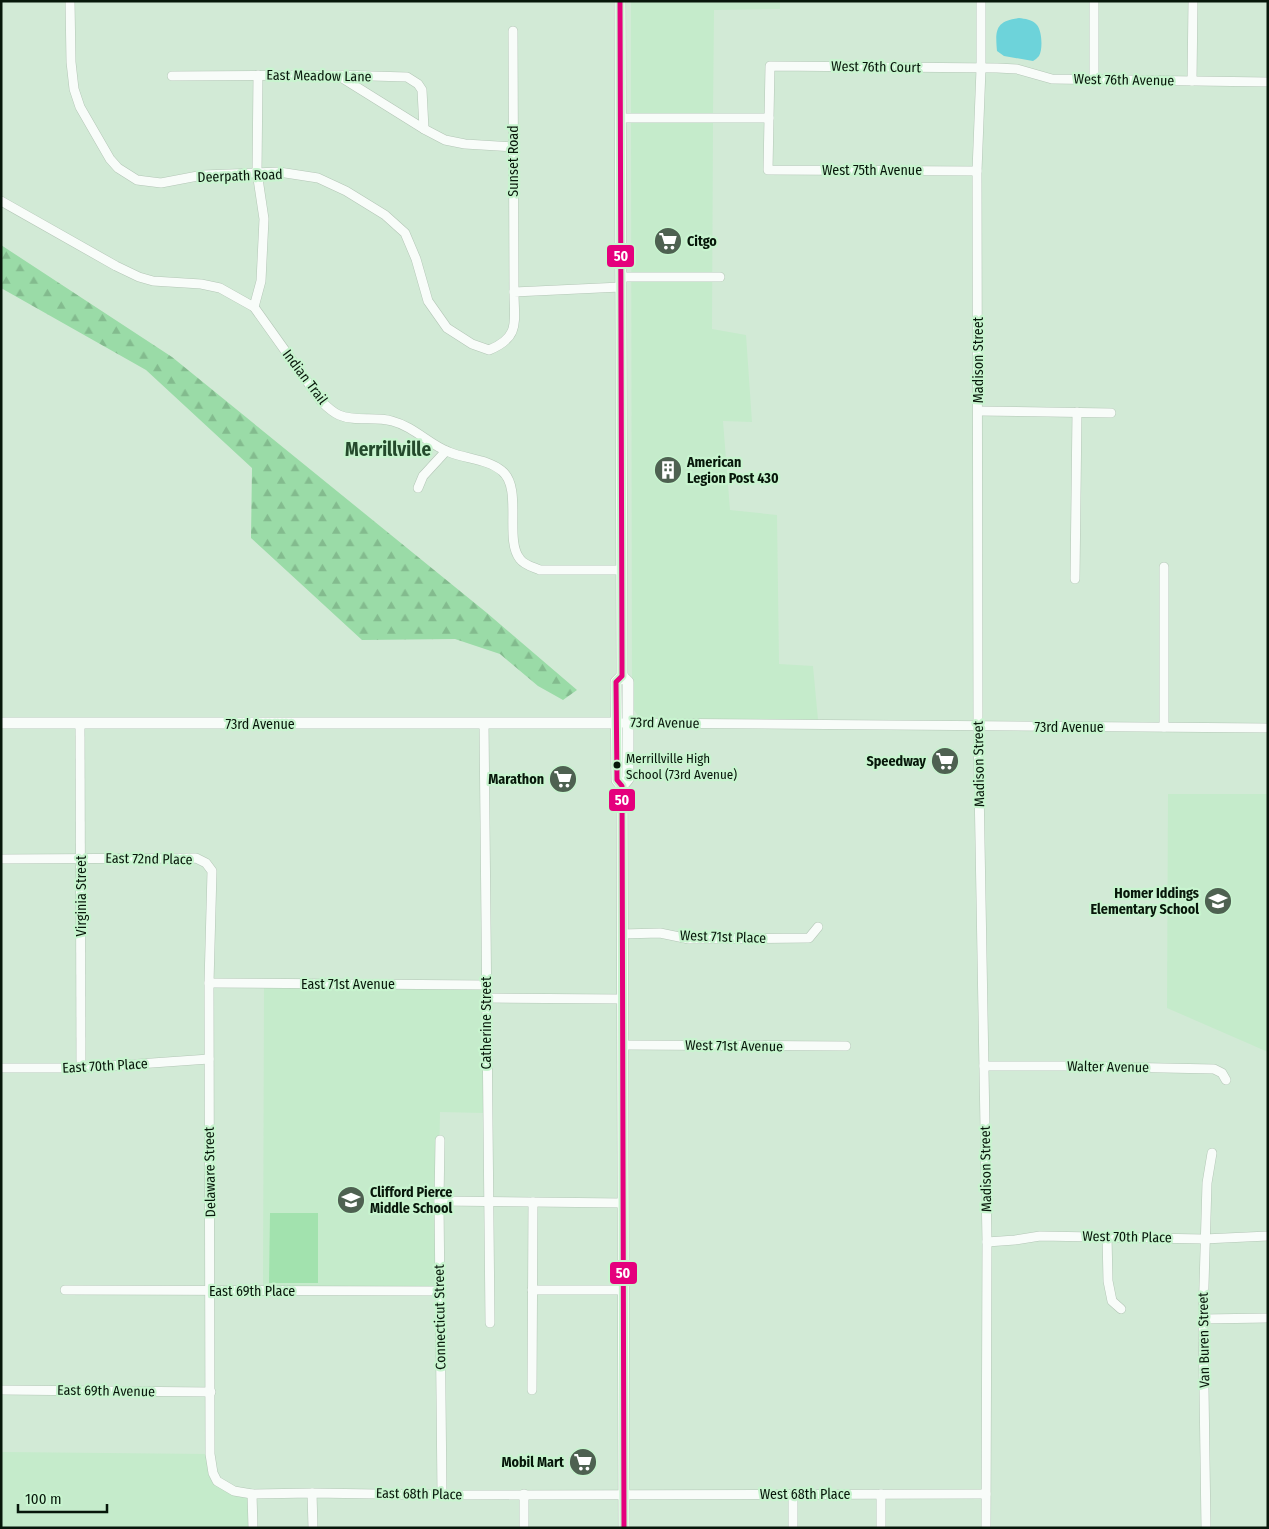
<svg xmlns="http://www.w3.org/2000/svg" width="1269" height="1529" font-family="'Fira Sans Condensed',sans-serif">
  <style>
    .built { fill: #c5ebcb }
    .forest { fill: url(#forest-firs) }
    .pitch { fill: #a2e2ae }
    .water { fill: #6dd3da }
    .lines { fill: none; stroke-linecap: round; stroke-linejoin: round }
    .minor-casing { stroke: #b3c6b6; stroke-width: 10 }
    .major-casing { stroke: #b3c6b6; stroke-width: 12 }
    .minor { stroke: #f8fcf9; stroke-width: 9 }
    .major { stroke: #f8fcf9; stroke-width: 11 }
    .bus-1-casing { stroke: #c8f4cf; stroke-width: 9 }
    .bus-1 { stroke: #e5007d; stroke-width: 5 }
    .bus-dot { fill: #07170a; stroke: #c8f4cf; stroke-width: 2 }
    .labels { text-anchor: middle; dominant-baseline: central; stroke-width: 4.5; stroke-linejoin: round; paint-order: stroke }
    .bus-label { font-size: 13px; fill: #07170a; stroke: #c8f4cf; text-anchor: start }
    .street-label { font-size: 14px; fill: #07170a; stroke: #c8f4cf }
    .poi-label { font-size: 14px; font-weight: bold; fill: #07170a; stroke: #c8f4cf; text-anchor: end }
    .district-label { font-size: 19px; font-weight: bold; fill: #244a2c; stroke: #c8f4cf }
    .line-badge { stroke: #c8f4cf; stroke-width: 2 }
    .badge-label { font-size: 14px; text-anchor: middle; font-weight: bold; fill: #fff }
  </style>
  <defs>
    <pattern id="forest-firs" width="22" height="20" patternUnits="userSpaceOnUse" patternTransform="scale(1.25)"><rect width="22" height="20" fill="#9adba7"/><path d="M5 1l3.5 6h-7zM16 11l3.5 6h-7z" fill="#83bb8e"/></pattern>
  </defs>
  <rect width="100%" height="100%" fill="#d2ead6"/>
  <!-- built -->
  <g class="built">
    <polygon points="631,1 780,1 780,9 714,10 713,115 631,115"/>
    <polygon points="713,122 712,329 746,335 752,422 723,421 730,510 777,515 779,664 813,666 818,720 645,718 638,716 632,707 631,123"/>
    <polygon points="1168,794 1268,794 1268,1052 1167,1008"/>
    <polygon points="264,987 484,988 484,1113 440,1112 437,1287 263,1288"/>
    <polygon points="1,1452 210,1454 217,1481 252,1500 253,1528 1,1528"/>
  </g>
  <!-- forest -->
  <polygon class="forest" points="1,245 172,357 487,613 577,690 563,700 538,686 500,654 455,639 362,640 251,538 252,468 146,370 1,288"/>
  <!-- pitch -->
  <polygon class="pitch" points="270,1213 318,1213 318,1283 269,1283"/>
  <!-- water -->
  <path class="water" d="M1019,18C1025,19 1032,19 1037,25C1042,31 1043,49 1039,56C1037,58 1035,60 1033,61L1004,56L997,51C995,29 996,21 1019,18Z"/>
  <g class="lines">
    <defs>
      <g id="minor">
        <path d="M70,1L71,62L74,89L80,107L110,159L118,168L137,180L161,183L203,175L279,172L318,178L346,191L385,215L405,233L416,259L428,301L447,328L472,344L489,350C521,337 514,321 514,292L621,287"/>
        <polyline points="981,1 981,69 977,171 978,727 987,1242 986,1528"/>
        <polyline points="513,31 514,292"/>
        <polyline points="172,76 337,75 407,77 418,84 422,90 424,129"/>
        <polyline points="339,76 424,129 445,140 465,144 513,147"/>
        <polyline points="1094,79 1094,1"/>
        <polyline points="1192,81 1193,1"/>
        <polyline points="620,118 769,118"/>
        <polyline points="977,171 768,170 770,66 997,68 1017,69 1052,79 1268,82"/>
        <path d="M1,201L116,266L139,277L153,281L201,284L220,288L254,307L321,401C326,406 332,412 339,415C355,422 375,416 392,421C415,427 428,444 449,452C466,459 488,459 502,471C523,488 504,540 520,559C524,565 533,567 540,570H621"/>
        <polyline points="621,277 720,277"/>
        <polyline points="254,307 261,281 264,219 257,172 258,75"/>
        <polyline points="978,411 1111,413"/>
        <polyline points="418,488 423,476 446,451"/>
        <polyline points="1164,567 1164,727"/>
        <polyline points="1075,579 1077,412"/>
        <polyline points="484,723 490,1323"/>
        <polyline points="623,723 1268,728"/>
        <polyline points="80,724 81,1068"/>
        <polyline points="1,859 196,858 206,863 212,871 209,983 210,1454 213,1473 217,1481 234,1491 252,1494 312,1493 442,1495 986,1494"/>
        <polyline points="622,934 660,933 689,939 809,938 818,927"/>
        <polyline points="209,983 486,985"/>
        <polyline points="486,998 623,999"/>
        <polyline points="623,1045 846,1046"/>
        <polyline points="984,1066 1064,1066 1214,1069 1222,1073 1226,1080"/>
        <polyline points="1,1068 81,1068 209,1059"/>
        <polyline points="440,1140 439,1201 442,1495"/>
        <polyline points="439,1201 623,1203"/>
        <polyline points="1107,1236 1108,1281 1112,1301 1121,1309"/>
        <polyline points="987,1242 1015,1240 1040,1236 1204,1239 1268,1236"/>
        <polyline points="65,1290 439,1291"/>
        <polyline points="532,1290 623,1290"/>
        <polyline points="1203,1319 1268,1318"/>
        <polyline points="1,1390 211,1392"/>
        <polyline points="532,1390 533,1202"/>
        <polyline points="312,1493 313,1528"/>
        <polyline points="252,1494 253,1528"/>
        <polyline points="881,1494 881,1528"/>
        <polyline points="524,1528 524,1494"/>
        <polyline points="793,1528 793,1495"/>
        <polyline points="1206,1528 1203,1319 1207,1183 1212,1153"/>
      </g>
      <g id="major">
        <polyline points="620,1 622,663 622,676 616,682 617,780 622,786 624,1528"/>
        <polyline points="622,676 628,682 628,779 622,786"/>
        <polyline points="1,723 617,723"/>
      </g>
    </defs>
    <!-- minor casing -->
    <use href="#minor" class="minor-casing"/>
    <!-- major casing -->
    <use href="#major" class="major-casing"/>
    <!-- minor -->
    <use href="#minor" class="minor"/>
    <!-- major -->
    <use href="#major" class="major"/>
    <defs>
      <polyline id="bus-1" points="620,1 622,663 622,676 616,682 617,780 622,786 624,1528"/>
    </defs>
    <!-- bus-1 casing -->
    <use href="#bus-1" class="bus-1-casing"/>
    <!-- bus-1 -->
    <use href="#bus-1" class="bus-1"/>
  </g>
  <!-- icons -->
  <defs>
    <symbol id="supermarket-disc" viewBox="-11 -11 22 22"><circle r="9.5" fill="#4e6151" stroke="#c8f4cf"/><path d="M-6-5.5h2.5l.6 2H6L4.5 2H-2.5L-4.4-4H-6ZM-1.5 3.2a1.3 1.3 0 1 0 .1 0ZM3 3.2a1.3 1.3 0 1 0 .1 0Z" fill="#fff"/></symbol>
    <symbol id="building-disc" viewBox="-11 -11 22 22"><circle r="9.5" fill="#4e6151" stroke="#c8f4cf"/><path d="M-4-6H4V6H1V3H-1V6H-4ZM-2.5-4.3h1.7v1.8h-1.7ZM.8-4.3h1.7v1.8H.8ZM-2.5-1h1.7V.8h-1.7ZM.8-1h1.7V.8H.8Z" fill="#fff"/></symbol>
    <symbol id="school-disc" viewBox="-11 -11 22 22"><circle r="9.5" fill="#4e6151" stroke="#c8f4cf"/><path d="M0-5L7-2L0 1L-7-2ZM-4 1L0 2.5L4 1V4Q0 6-4 4Z" fill="#fff"/></symbol>
  </defs>
  <g fill-rule="evenodd">
    <use href="#supermarket-disc" x="652" y="225" width="32" height="32"/>
    <use href="#building-disc" x="652" y="454" width="32" height="32"/>
    <use href="#supermarket-disc" x="929" y="745" width="32" height="32"/>
    <use href="#supermarket-disc" x="547" y="763" width="32" height="32"/>
    <use href="#school-disc" x="1202" y="885" width="32" height="32"/>
    <use href="#school-disc" x="335" y="1184" width="32" height="32"/>
    <use href="#supermarket-disc" x="567" y="1446" width="32" height="32"/>
  </g>
  <!-- markers -->
  <circle class="bus-dot" cx="617" cy="765" r="4.5"/>
  <g class="labels">
    <!-- bus labels -->
    <g class="bus-label">
      <text x="626" y="758">Merrillville High<tspan x="626" dy="16">School (73rd Avenue)</tspan></text>
    </g>
    <!-- street labels -->
    <g class="street-label">
      <text transform="translate(876 67) rotate(1)">West 76th Court</text>
      <text transform="translate(319 76) rotate(1)">East Meadow Lane</text>
      <text transform="translate(1124 80) rotate(1)">West 76th Avenue</text>
      <text transform="translate(513 161) rotate(-90)">Sunset Road</text>
      <text x="872" y="170">West 75th Avenue</text>
      <text transform="translate(240 176) rotate(-2)">Deerpath Road</text>
      <text transform="translate(978 360) rotate(-90)">Madison Street</text>
      <text transform="translate(305 377) rotate(53)">Indian Trail</text>
      <text transform="translate(665 723) rotate(1)">73rd Avenue</text>
      <text x="260" y="724">73rd Avenue</text>
      <text x="1069" y="727">73rd Avenue</text>
      <text transform="translate(979 764) rotate(-91)">Madison Street</text>
      <text transform="translate(149 859) rotate(1)">East 72nd Place</text>
      <text transform="translate(81 896) rotate(-90)">Virginia Street</text>
      <text transform="translate(723 937) rotate(2)">West 71st Place</text>
      <text x="348" y="984">East 71st Avenue</text>
      <text transform="translate(486 1023) rotate(-90)">Catherine Street</text>
      <text transform="translate(734 1046) rotate(1)">West 71st Avenue</text>
      <text transform="translate(105 1066) rotate(-3)">East 70th Place</text>
      <text transform="translate(1108 1067) rotate(1)">Walter Avenue</text>
      <text transform="translate(986 1169) rotate(-91)">Madison Street</text>
      <text transform="translate(210 1172) rotate(-91)">Delaware Street</text>
      <text transform="translate(1127 1237) rotate(1)">West 70th Place</text>
      <text x="252" y="1291">East 69th Place</text>
      <text transform="translate(440 1317) rotate(-91)">Connecticut Street</text>
      <text transform="translate(1204 1340) rotate(-91)">Van Buren Street</text>
      <text transform="translate(106 1391) rotate(1)">East 69th Avenue</text>
      <text transform="translate(419 1494) rotate(1)">East 68th Place</text>
      <text x="805" y="1494">West 68th Place</text>
    </g>
    <!-- poi labels -->
    <g class="poi-label">
      <text x="687" y="241" text-anchor="start">Citgo</text>
      <text x="687" y="462" text-anchor="start">American<tspan x="687" dy="16">Legion Post 430</tspan></text>
      <text x="926" y="761">Speedway</text>
      <text x="544" y="779">Marathon</text>
      <text x="1199" y="893">Homer Iddings<tspan x="1199" dy="16">Elementary School</tspan></text>
      <text x="370" y="1192" text-anchor="start">Clifford Pierce<tspan x="370" dy="16">Middle School</tspan></text>
      <text x="564" y="1462">Mobil Mart</text>
    </g>
    <!-- district labels -->
    <g class="district-label">
      <text x="388" y="449">Merrillville</text>
    </g>
  </g>
  <g class="line-badge">
    <rect x="606" y="244" width="29" height="24" rx="5" fill="#e5007d"/>
    <rect x="608" y="788" width="28" height="24" rx="5" fill="#e5007d"/>
    <rect x="609" y="1261" width="29" height="24" rx="5" fill="#e5007d"/>
  </g>
  <g class="badge-label">
    <text x="621" y="261">50</text>
    <text x="622" y="805">50</text>
    <text x="623" y="1278">50</text>
  </g>
  <!-- border -->
  <rect width="1269" height="1529" fill="none" stroke="#07170a" stroke-width="5"/>
  <!-- scale -->
  <path d="M18 1504v8h89v-8" fill="none" stroke="#07170a" stroke-width="2.5"/>
  <text x="25" y="1504" font-size="15" fill="#07170a" stroke="#c8f4cf" stroke-width="4" paint-order="stroke">100 m</text>
</svg>
